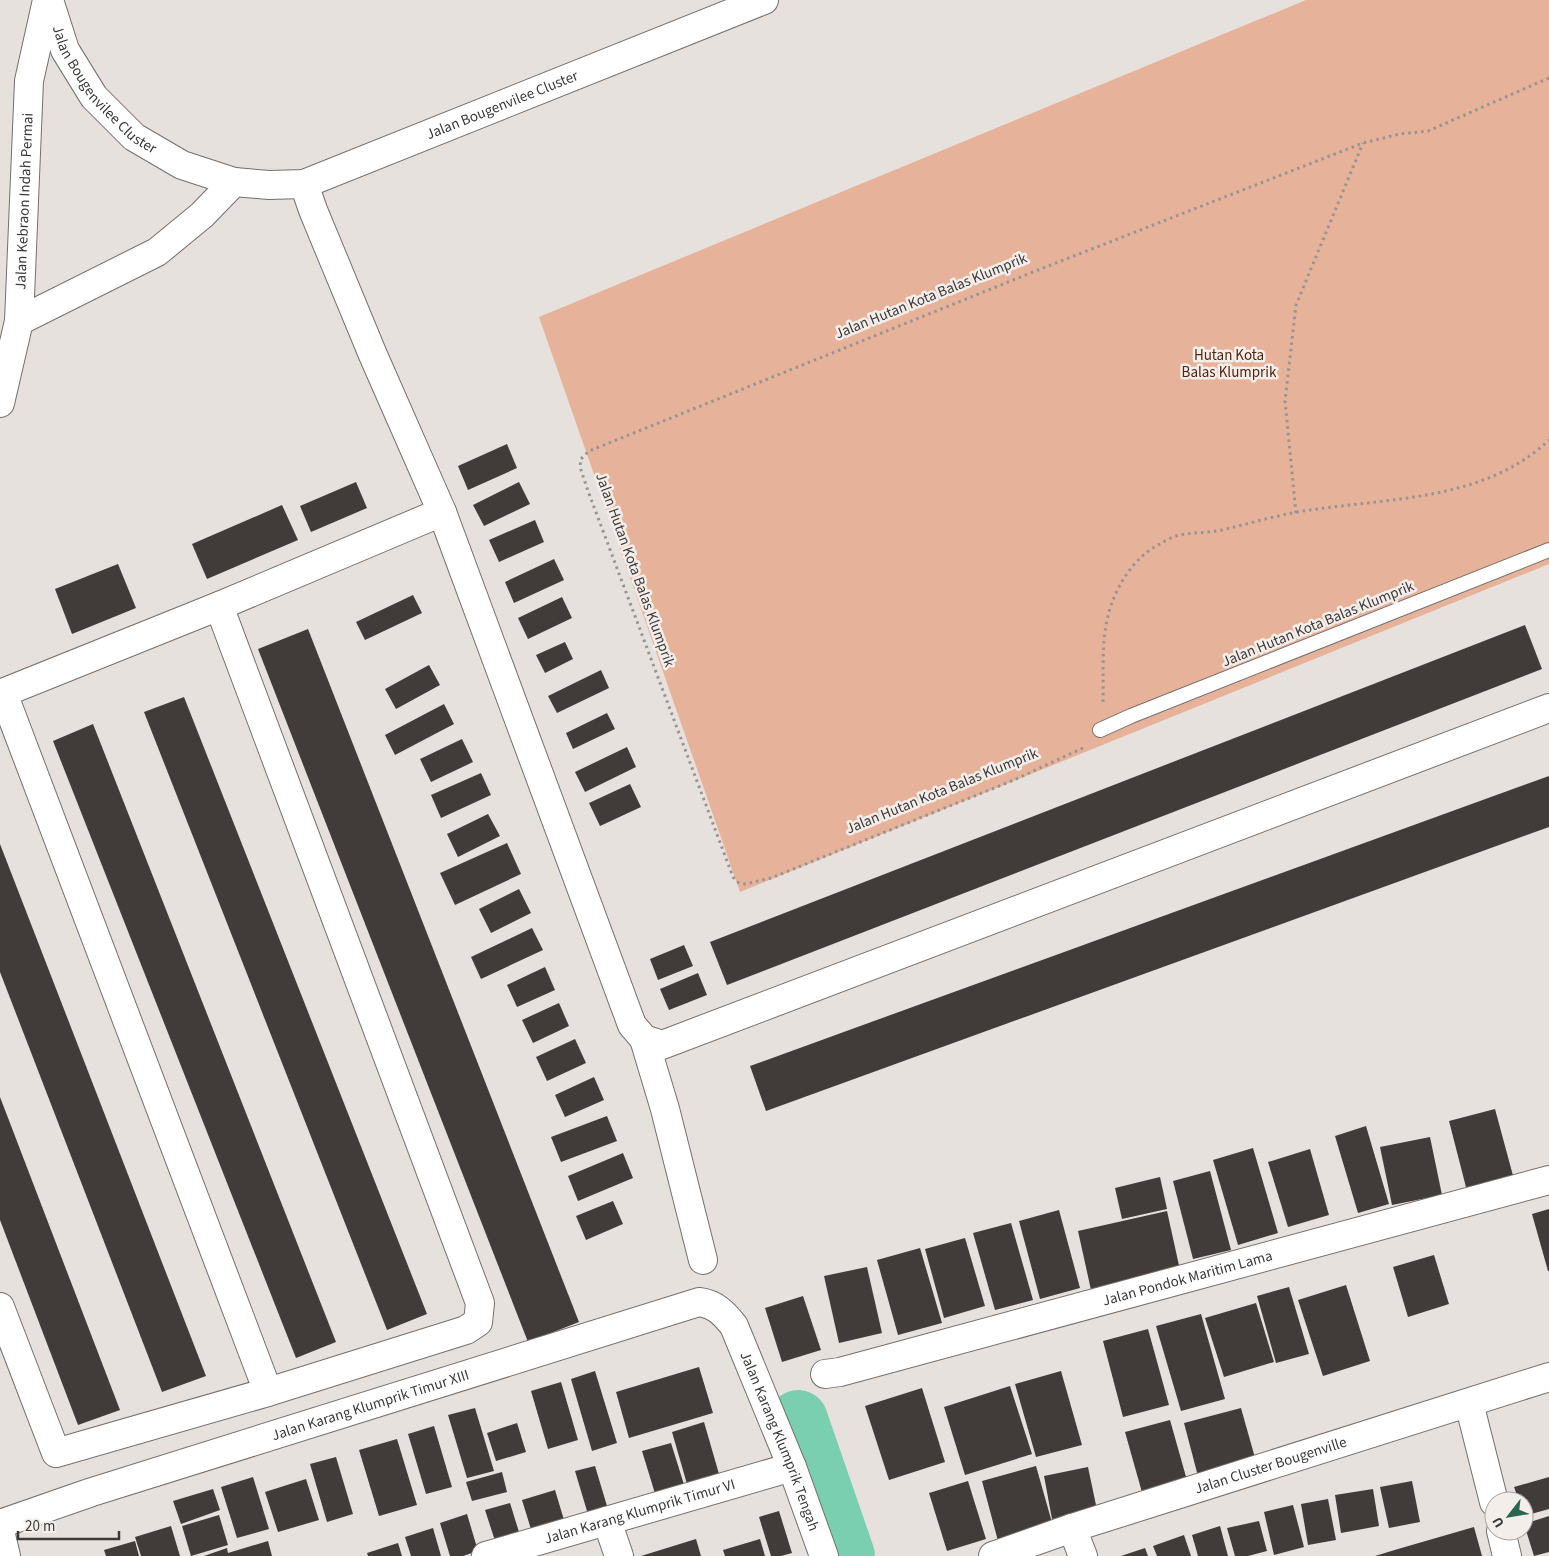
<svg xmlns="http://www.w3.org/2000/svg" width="1549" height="1556" font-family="'Source Sans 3',sans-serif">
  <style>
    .green { fill: #e6b299 }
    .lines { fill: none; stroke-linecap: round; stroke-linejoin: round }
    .river { stroke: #7acfb0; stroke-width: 60 }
    .building { fill: #413c3a }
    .service-casing { stroke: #75706d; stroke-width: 16 }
    .minor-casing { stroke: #75706d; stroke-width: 30 }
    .path { stroke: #989491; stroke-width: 3; stroke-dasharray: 2.5 4; stroke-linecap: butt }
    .service { stroke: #fff; stroke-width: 14 }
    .minor { stroke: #fff; stroke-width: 28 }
    .labels { text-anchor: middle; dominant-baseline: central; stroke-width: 5; stroke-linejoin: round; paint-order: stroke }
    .street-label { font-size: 15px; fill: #3c3a38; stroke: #f4eeeb }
    .park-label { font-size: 15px; fill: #51240d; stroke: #f4eeeb }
  </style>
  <rect width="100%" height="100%" fill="#e7e1de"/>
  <!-- green -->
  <polygon class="green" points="1306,0 1549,0 1549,564 740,892 539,317"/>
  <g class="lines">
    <!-- river -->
    <polyline class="river" points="798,1420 845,1556"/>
  </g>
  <!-- building -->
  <g class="building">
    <polygon points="507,444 517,468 468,490 458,466"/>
    <polygon points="356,482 367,508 311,532 300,506"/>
    <polygon points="519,482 530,504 484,526 473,505"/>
    <polygon points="282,505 298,540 207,579 192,544"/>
    <polygon points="535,520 544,542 499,562 489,540"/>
    <polygon points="554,559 564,580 514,603 505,582"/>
    <polygon points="118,564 136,608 72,634 55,589"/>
    <polygon points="413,595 422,613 365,640 356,622"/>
    <polygon points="562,597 572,618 528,639 518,618"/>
    <polygon points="1525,625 1542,669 727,985 710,942"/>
    <polygon points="308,629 579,1322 528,1342 258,649"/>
    <polygon points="565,642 573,659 545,673 536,655"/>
    <polygon points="429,665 440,685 396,709 385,689"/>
    <polygon points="601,670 609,688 557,713 548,696"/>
    <polygon points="184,697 427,1314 387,1330 144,712"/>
    <polygon points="444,704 454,724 395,755 385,735"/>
    <polygon points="607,713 615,729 573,749 566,733"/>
    <polygon points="93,724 336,1342 296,1358 53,741"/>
    <polygon points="462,739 473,762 431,782 420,759"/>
    <polygon points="627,747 636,767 585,792 575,772"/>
    <polygon points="481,773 491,795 441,818 431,795"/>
    <polygon points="1549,776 1549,827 766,1111 750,1066"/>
    <polygon points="630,784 641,807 600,826 589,803"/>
    <polygon points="488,814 500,836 458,857 447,834"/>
    <polygon points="507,843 521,874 455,905 440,873"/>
    <polygon points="0,844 206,1376 162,1392 0,972"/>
    <polygon points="519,889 531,913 491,933 479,909"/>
    <polygon points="532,928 543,950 481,979 471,957"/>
    <polygon points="684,945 693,966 658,980 650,959"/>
    <polygon points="545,967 555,990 517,1007 507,985"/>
    <polygon points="698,973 707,995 669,1010 660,989"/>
    <polygon points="559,1003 569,1026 533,1043 522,1020"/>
    <polygon points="575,1039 586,1063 547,1081 536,1057"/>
    <polygon points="594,1077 604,1100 565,1117 555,1095"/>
    <polygon points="0,1097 120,1410 78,1425 0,1220"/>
    <polygon points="1495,1109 1515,1183 1468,1195 1449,1121"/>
    <polygon points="607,1116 617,1141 561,1162 551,1137"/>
    <polygon points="1366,1126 1389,1204 1358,1213 1335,1136"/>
    <polygon points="1430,1137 1442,1195 1392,1205 1380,1147"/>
    <polygon points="1253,1148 1278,1233 1238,1245 1213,1160"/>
    <polygon points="1310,1149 1329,1215 1288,1227 1268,1162"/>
    <polygon points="623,1153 633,1178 578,1201 568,1176"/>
    <polygon points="1210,1171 1231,1250 1193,1259 1173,1181"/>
    <polygon points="1160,1177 1167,1209 1122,1219 1115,1188"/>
    <polygon points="613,1201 623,1224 586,1240 576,1216"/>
    <polygon points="1549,1209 1549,1271 1548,1271 1532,1214"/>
    <polygon points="1059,1210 1080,1288 1040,1299 1019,1221"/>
    <polygon points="1167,1211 1180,1270 1091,1290 1078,1231"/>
    <polygon points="1011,1223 1033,1300 995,1310 973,1233"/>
    <polygon points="965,1238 985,1306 944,1318 925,1249"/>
    <polygon points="920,1248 942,1323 898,1335 877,1260"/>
    <polygon points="1434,1255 1449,1304 1408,1317 1393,1267"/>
    <polygon points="867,1267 882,1333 839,1343 824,1276"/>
    <polygon points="1346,1285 1370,1361 1323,1376 1298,1300"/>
    <polygon points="1289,1287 1309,1354 1276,1363 1257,1296"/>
    <polygon points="803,1296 821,1350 782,1362 765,1308"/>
    <polygon points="1256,1303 1274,1362 1224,1377 1205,1318"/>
    <polygon points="1201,1314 1225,1399 1181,1411 1156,1326"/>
    <polygon points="1148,1329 1169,1405 1123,1417 1103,1341"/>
    <polygon points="699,1367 713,1413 629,1438 616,1392"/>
    <polygon points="595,1371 617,1443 592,1451 571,1379"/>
    <polygon points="1061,1371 1082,1445 1036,1457 1015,1384"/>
    <polygon points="561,1382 578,1440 548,1449 531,1391"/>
    <polygon points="1010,1386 1032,1454 965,1475 944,1407"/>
    <polygon points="922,1388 945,1462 889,1480 865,1406"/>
    <polygon points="475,1408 494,1471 467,1478 448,1415"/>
    <polygon points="1241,1408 1257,1465 1199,1480 1184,1423"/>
    <polygon points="1170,1420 1188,1484 1143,1496 1125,1432"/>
    <polygon points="704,1422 721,1481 689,1491 672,1432"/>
    <polygon points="517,1423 526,1452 496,1461 487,1433"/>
    <polygon points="434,1426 452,1487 426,1494 408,1434"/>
    <polygon points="397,1439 417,1505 379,1516 359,1450"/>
    <polygon points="671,1443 686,1491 657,1500 642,1451"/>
    <polygon points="336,1457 353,1514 327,1522 310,1464"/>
    <polygon points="595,1466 610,1516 590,1521 575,1471"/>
    <polygon points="1036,1466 1053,1526 998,1541 982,1481"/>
    <polygon points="1088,1467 1097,1510 1052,1519 1044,1476"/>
    <polygon points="502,1472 507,1492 472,1501 466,1482"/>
    <polygon points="253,1477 269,1529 237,1538 221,1487"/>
    <polygon points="1549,1477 1549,1509 1524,1516 1524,1501 1519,1501 1514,1487"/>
    <polygon points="306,1479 319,1520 278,1532 265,1492"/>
    <polygon points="968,1481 986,1539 947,1551 929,1493"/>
    <polygon points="1412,1481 1420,1522 1389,1528 1380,1487"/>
    <polygon points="213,1489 220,1510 181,1524 173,1501"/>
    <polygon points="1373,1489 1379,1526 1341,1533 1335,1495"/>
    <polygon points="555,1490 567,1530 534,1539 522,1500"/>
    <polygon points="1328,1499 1336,1540 1308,1545 1301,1504"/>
    <polygon points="510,1503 523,1545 499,1553 485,1510"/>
    <polygon points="1293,1505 1304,1547 1274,1555 1264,1512"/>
    <polygon points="779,1511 792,1553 781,1556 771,1556 759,1517"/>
    <polygon points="467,1514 478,1551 463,1556 450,1556 440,1523"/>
    <polygon points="219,1515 228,1545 191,1556 182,1526"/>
    <polygon points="1549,1516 1549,1552 1534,1556 1524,1524"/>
    <polygon points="1259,1521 1267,1551 1248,1556 1235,1556 1227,1528"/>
    <polygon points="171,1526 180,1556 141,1556 135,1537"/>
    <polygon points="1220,1526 1228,1556 1198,1556 1192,1535"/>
    <polygon points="1474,1527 1482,1556 1375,1556 1398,1549"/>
    <polygon points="433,1528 441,1556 411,1556 405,1537"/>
    <polygon points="1184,1535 1191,1556 1157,1556 1153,1546"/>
    <polygon points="696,1539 701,1556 641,1556"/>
    <polygon points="760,1539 765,1556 725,1556 723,1550"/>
    <polygon points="135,1541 139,1556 106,1556 104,1550"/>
    <polygon points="268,1541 272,1556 204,1556 227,1548 228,1553"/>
    <polygon points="398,1543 402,1556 368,1556 367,1553"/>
    <polygon points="1145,1548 1148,1556 1121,1556"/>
  </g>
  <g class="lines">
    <defs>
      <polyline id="service" points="1100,730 1131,716 1549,550"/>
      <g id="minor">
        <path id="s1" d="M49,0L65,50L94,97L134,137L182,165L234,182L269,185L304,184L764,0"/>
        <polyline points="304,184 313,210 373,355 442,512 632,1025 644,1039 662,1045 1549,708"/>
        <polyline points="19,321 157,252 202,215 234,182"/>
        <path id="s2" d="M0,403L19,321L29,81L47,0"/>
        <polyline points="3,693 268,1392"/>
        <polyline points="0,694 219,606 442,512"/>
        <polyline points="644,1039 665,1109 703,1260"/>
        <polyline points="0,1307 56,1453 268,1392 466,1330 478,1322 480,1303 219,606"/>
        <path id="s3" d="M825,1374L840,1372L1549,1180"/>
        <polyline points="1469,1403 1494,1502"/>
        <polyline points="607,1521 619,1556"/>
        <path id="s4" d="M0,1524L92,1492L699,1302C715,1304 724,1313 734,1326L792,1467L824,1556"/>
        <polyline points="1072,1528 1083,1556"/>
        <polyline points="0,1531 6,1556"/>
        <polyline points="1501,1531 1507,1556"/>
        <path id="s5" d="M486,1556L792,1467"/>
        <path id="s6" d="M993,1556L1072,1528L1549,1377"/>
      </g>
    </defs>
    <!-- service casing -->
    <use href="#service" class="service-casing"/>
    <!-- minor casing -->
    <use href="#minor" class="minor-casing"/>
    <!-- path -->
    <g class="path">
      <polyline points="1296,513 1285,401 1296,305 1363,143"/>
      <path d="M1103,702C1104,662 1099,628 1117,591C1126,572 1141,553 1160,544C1166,540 1174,536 1180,535C1194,532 1208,533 1222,530C1251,523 1281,514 1310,510C1392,498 1486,500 1549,440"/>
      <polyline points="1083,748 1014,780 771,878 745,884 737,882 733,877 588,491 581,470 580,460 589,451 1038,270 1363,143 1400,134 1428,131 1549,78"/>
    </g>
    <!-- service -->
    <use href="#service" class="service"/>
    <!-- minor -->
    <use href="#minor" class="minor"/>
  </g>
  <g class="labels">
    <!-- street labels -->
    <g class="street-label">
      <text stroke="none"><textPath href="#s1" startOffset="108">Jalan Bougenvilee Cluster</textPath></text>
      <text stroke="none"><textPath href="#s1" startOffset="558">Jalan Bougenvilee Cluster</textPath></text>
      <text stroke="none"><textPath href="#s2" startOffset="204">Jalan Kebraon Indah Permai</textPath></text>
      <text transform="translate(931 296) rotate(-22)">Jalan Hutan Kota Balas Klumprik</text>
      <text transform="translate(635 570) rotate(70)">Jalan Hutan Kota Balas Klumprik</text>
      <text transform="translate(1318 624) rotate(-22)">Jalan Hutan Kota Balas Klumprik</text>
      <text transform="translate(942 791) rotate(-22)">Jalan Hutan Kota Balas Klumprik</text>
      <text stroke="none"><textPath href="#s3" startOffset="375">Jalan Pondok Maritim Lama</textPath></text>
      <text stroke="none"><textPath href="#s4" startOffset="389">Jalan Karang Klumprik Timur XIII</textPath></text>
      <text stroke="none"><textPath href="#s4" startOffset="901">Jalan Karang Klumprik Tengah</textPath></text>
      <text stroke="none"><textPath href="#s6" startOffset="292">Jalan Cluster Bougenville</textPath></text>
      <text stroke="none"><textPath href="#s5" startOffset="160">Jalan Karang Klumprik Timur VI</textPath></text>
    </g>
    <!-- park labels -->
    <g class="park-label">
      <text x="1229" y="355">Hutan Kota<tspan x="1229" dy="17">Balas Klumprik</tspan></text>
    </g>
  </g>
  <!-- north arrow -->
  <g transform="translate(1509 1516) rotate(239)"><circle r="24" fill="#f4eeeb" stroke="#aaa6a3"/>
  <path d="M0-4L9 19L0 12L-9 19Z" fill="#2a6753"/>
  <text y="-8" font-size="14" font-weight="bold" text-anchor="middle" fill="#3c3a38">U</text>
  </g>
  <!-- scale -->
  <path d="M18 1531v8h101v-8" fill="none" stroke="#3c3a38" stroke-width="2.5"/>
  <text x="25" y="1531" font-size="15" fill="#3c3a38" stroke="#f4eeeb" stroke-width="4" paint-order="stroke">20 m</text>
</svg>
